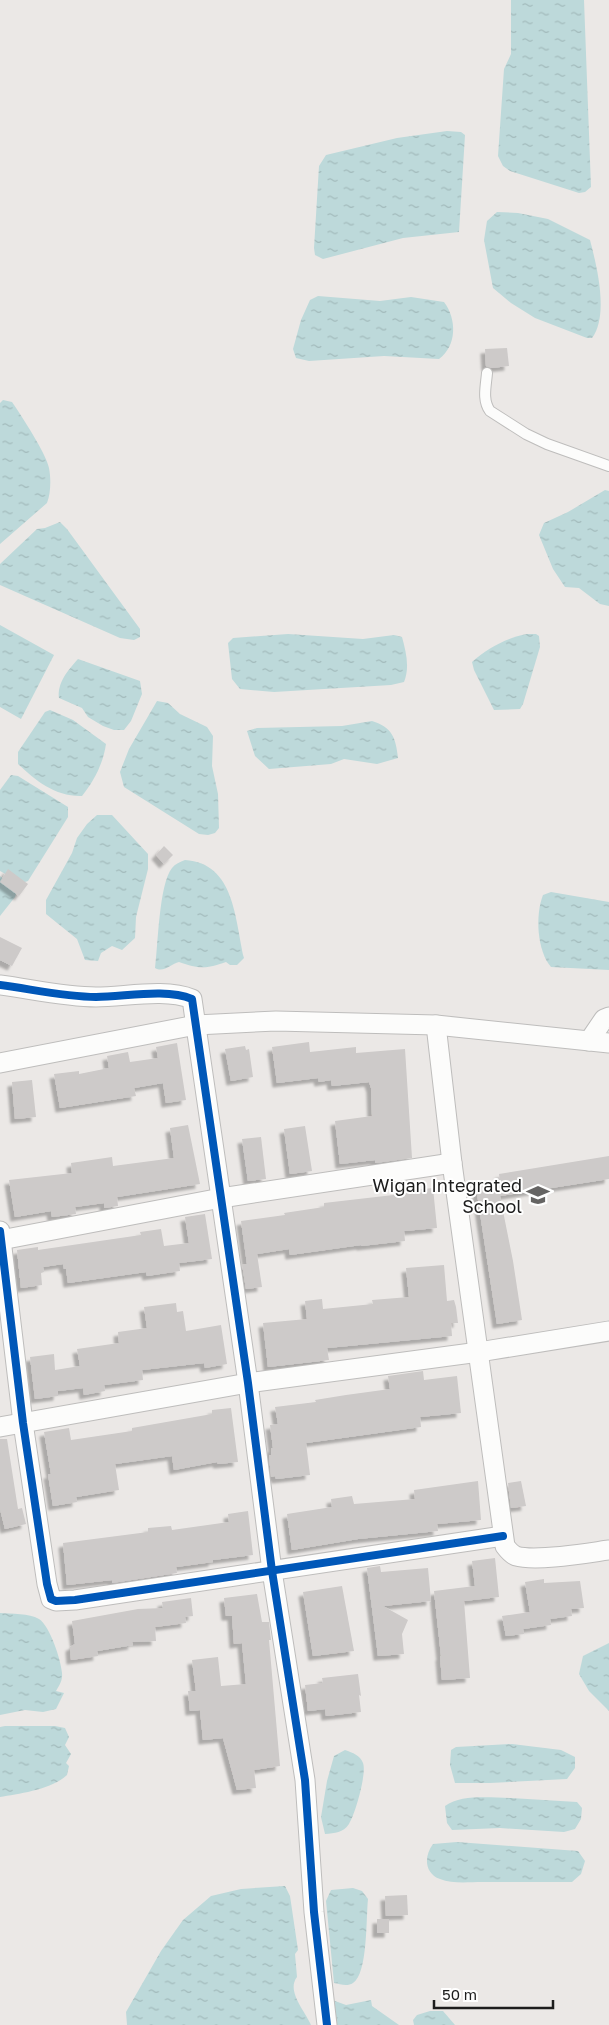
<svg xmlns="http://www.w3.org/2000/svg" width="609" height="2025" font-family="'Golos Text',sans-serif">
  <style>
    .water { fill: url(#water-ripples) }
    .building { fill: #cdcac9; filter: url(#shadow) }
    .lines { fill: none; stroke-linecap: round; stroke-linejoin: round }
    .lane-casing { stroke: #bebdbc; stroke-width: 12 }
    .street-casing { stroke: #bebdbc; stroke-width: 21 }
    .lane { stroke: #fcfcfb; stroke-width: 10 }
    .street { stroke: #fcfcfb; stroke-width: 19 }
    .cycleway-casing { stroke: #fff; stroke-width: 11 }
    .cycleway { stroke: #0057b8; stroke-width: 8 }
    .labels { text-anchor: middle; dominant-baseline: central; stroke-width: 4; stroke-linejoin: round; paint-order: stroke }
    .poi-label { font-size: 18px; fill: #1d1d1d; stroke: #fff; text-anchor: end }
  </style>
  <defs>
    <pattern id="water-ripples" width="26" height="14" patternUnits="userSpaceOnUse" patternTransform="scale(1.25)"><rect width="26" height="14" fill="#bdd9da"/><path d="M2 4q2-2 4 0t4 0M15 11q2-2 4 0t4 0" fill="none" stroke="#a2babb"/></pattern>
    <filter id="shadow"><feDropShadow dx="-4.5" dy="4.5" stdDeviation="1" flood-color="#0004"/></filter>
  </defs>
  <rect width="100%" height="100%" fill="#ebe8e6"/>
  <!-- water -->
  <g class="water">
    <polygon points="511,0 584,0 591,187 585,192 579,193 510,171 503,166 498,156 504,69 511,54"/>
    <polygon points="447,131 461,132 465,135 459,232 403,238 323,259 315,255 314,248 319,166 326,155 397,138"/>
    <path d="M497,212L518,213L548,219L590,240C597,267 609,315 592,338H587L535,318L511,303L493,288L484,240L487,221Z"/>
    <path d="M318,296L380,301L411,297L444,302C457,319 457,346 439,359L384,356L309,361L296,358L293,349L301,320L310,300Z"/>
    <path d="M3,400L12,402C21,415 47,455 49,468C51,478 51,493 47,503L0,544V403Z"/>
    <polygon points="605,490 609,491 609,606 600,604 579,588 565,587 553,569 539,535 544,523 568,512"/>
    <polygon points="60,522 67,529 140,629 140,637 134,640 120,638 0,585 0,564 37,529 45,528"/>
    <polygon points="0,625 54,655 21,719 0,707"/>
    <path d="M288,634L363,639L394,635L402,637C406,652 410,667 404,682L391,685L274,692L240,689L232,679L228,643L233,638Z"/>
    <path d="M527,634H536L539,636L540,647L523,704L520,709L494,710L474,670L472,662C488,648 506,638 527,634Z"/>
    <path d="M78,659L140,681L142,694L131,721L124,730H114L103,726L88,717L82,708L59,698C57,683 68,670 78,659Z"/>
    <polygon points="157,701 168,703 180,714 207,727 213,736 212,766 218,794 219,828 215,833 208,835 199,834 124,787 120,772 129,749"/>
    <path d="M50,710L73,720L106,744C103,764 94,781 82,796C56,797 36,781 18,764V752L45,712Z"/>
    <path d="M372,721C392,727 396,738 398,758L377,764L344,759L331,764L269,769L255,756L247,731L257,728L342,726Z"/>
    <polygon points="11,775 18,776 68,807 68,817 28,881 22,883 0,871 0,790"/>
    <polygon points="97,815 112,815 148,854 148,869 136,917 135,938 122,950 112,946 101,953 98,961 85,960 77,939 46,914 46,900 72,853 77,838 87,824"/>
    <path d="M185,860C235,863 235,920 244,958L237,965H230L226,962C206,969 199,969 179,962C171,964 164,973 155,968C158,946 159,884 172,868C175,864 180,862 185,860Z"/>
    <polygon points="0,876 17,890 15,897 0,916"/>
    <path d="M551,892L609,902V970L551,967C537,951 535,915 543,895Z"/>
    <path d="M0,1613C12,1614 29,1613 39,1619C50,1626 61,1660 62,1673C63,1680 59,1686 56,1691L64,1693L56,1709L43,1712L25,1710L0,1715Z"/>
    <polygon points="609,1643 609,1711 589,1691 579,1674 583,1656"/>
    <path d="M5,1726H55L65,1728L69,1737L65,1745L71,1754L66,1763L69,1766L67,1775C53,1789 19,1794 0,1797V1727Z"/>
    <polygon points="512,1744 561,1750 575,1757 575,1768 567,1779 490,1783 455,1783 450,1765 451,1750 456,1747"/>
    <path d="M345,1750C353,1753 360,1755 363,1763C367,1773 355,1815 349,1824C343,1833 335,1833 325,1834L321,1817L327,1781L334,1756Z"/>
    <path d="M511,1798L577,1802L582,1808L581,1819L575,1829L564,1832L500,1828L452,1830L447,1823L445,1806C462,1794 490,1798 511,1798Z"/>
    <path d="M457,1842L578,1851L585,1861L581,1874L572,1882C542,1882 512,1882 482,1882C469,1882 452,1884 440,1879C424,1873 424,1856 433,1844Z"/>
    <path d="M285,1886L290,1896L298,1950L295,1954L297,1977C286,1991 305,2011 311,2025H127L126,2012L161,1951L183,1920L211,1896L241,1889Z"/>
    <path d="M353,1888L362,1891L368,1899C366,1917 368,1974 353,1983C347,1987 340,1984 334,1983L326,1901L331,1890Z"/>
    <polygon points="371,2000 372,2006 399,2025 333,2025 331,2003 335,2001 346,2005"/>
    <polygon points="430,2011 443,2011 455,2025 414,2025 413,2020 417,2015"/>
  </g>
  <!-- building -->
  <g class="building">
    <polygon points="507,348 509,366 491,368 486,366 485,349"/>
    <polygon points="164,846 173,855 164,864 156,855"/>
    <polygon points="8,869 28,884 19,896 0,882"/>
    <polygon points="0,937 22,948 12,966 0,960"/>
    <polygon points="309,1042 310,1052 356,1047 356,1053 405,1049 412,1158 375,1163 375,1160 340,1164 335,1121 372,1116 371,1088 369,1082 332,1086 331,1080 319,1082 318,1078 277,1083 272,1047"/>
    <polygon points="177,1043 186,1100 166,1103 163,1083 134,1088 136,1096 60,1108 54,1074 79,1071 79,1074 109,1068 107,1056 128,1052 130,1062 158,1058 156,1047"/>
    <polygon points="245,1046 246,1050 249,1049 253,1077 231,1081 225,1049"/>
    <polygon points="32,1080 36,1117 15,1119 12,1082"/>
    <polygon points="188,1125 200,1184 117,1197 118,1206 104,1208 104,1203 75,1207 76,1214 52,1217 51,1211 15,1217 9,1180 72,1173 71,1163 112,1157 113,1166 174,1158 170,1128"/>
    <polygon points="305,1126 312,1171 290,1174 284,1129"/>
    <polygon points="261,1137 266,1179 248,1181 242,1139"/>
    <polygon points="609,1156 609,1179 500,1196 513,1261 522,1320 497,1324 476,1187 500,1183 499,1174"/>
    <polygon points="433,1188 437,1228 404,1231 405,1241 361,1246 361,1245 290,1255 289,1249 257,1254 262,1287 246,1289 242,1264 247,1264 241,1221 285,1215 284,1213 324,1207 324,1203 402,1194 402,1191"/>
    <polygon points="205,1214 212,1259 179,1263 180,1271 147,1276 146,1272 68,1283 66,1269 64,1269 63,1264 43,1267 44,1272 41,1273 42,1285 21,1288 17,1250 38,1247 38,1250 141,1235 140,1232 161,1229 164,1246 189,1243 185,1217"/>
    <polygon points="444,1265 447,1301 454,1300 456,1307 458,1323 451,1323 452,1336 327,1348 329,1360 268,1367 263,1323 307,1319 305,1301 322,1299 323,1309 373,1304 372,1300 409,1297 406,1268"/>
    <polygon points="176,1303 177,1312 183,1311 186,1331 221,1325 227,1364 205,1368 204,1363 142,1370 143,1380 104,1385 105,1391 84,1395 83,1388 58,1391 58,1396 35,1399 30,1357 54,1354 55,1370 80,1366 77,1349 119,1343 118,1332 147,1328 144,1307"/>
    <polygon points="423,1371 424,1380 457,1376 461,1413 420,1417 421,1427 306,1443 310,1475 276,1479 275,1476 271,1477 269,1455 271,1455 271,1448 273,1448 270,1425 278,1424 275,1407 316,1402 315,1400 346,1395 390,1389 388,1376"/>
    <polygon points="231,1408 238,1462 218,1464 217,1462 174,1470 172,1456 115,1464 119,1490 76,1497 77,1502 53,1506 48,1474 51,1474 44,1432 69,1428 71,1440 132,1431 132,1428 212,1414 212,1410"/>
    <polygon points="0,1439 7,1439 18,1509 22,1508 26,1524 5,1529 0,1509"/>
    <polygon points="478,1481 481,1520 437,1524 438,1531 358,1539 292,1550 287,1514 332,1507 331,1499 352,1496 354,1504 415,1499 414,1490"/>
    <polygon points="521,1481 526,1506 511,1508 508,1483"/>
    <polygon points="248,1511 253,1555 213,1560 213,1562 176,1567 177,1573 112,1583 112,1580 67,1585 63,1543 148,1532 148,1528 171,1526 172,1530 229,1522 228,1514"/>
    <polygon points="495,1558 499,1597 464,1601 470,1678 442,1680 440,1656 441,1656 434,1591 475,1586 472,1561"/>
    <polygon points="380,1566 381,1572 428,1568 431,1601 383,1606 408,1620 402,1634 404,1654 378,1656 367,1568"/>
    <polygon points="544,1579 544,1583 580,1581 584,1608 571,1609 572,1616 550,1619 551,1625 523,1629 524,1634 506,1636 502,1616 530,1612 525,1582"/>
    <polygon points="342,1586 354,1651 313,1656 303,1592"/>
    <polygon points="257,1594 262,1622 269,1622 271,1640 269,1640 280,1766 254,1770 256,1788 237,1790 223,1738 203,1740 200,1710 190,1711 188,1691 196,1691 192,1660 218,1657 221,1686 246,1684 242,1643 234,1644 232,1616 226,1616 224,1598"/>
    <polygon points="191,1598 193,1616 185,1617 186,1623 155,1627 156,1641 132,1642 133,1645 97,1651 98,1656 71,1660 70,1647 75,1644 72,1621 138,1609 163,1608 162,1602"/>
    <polygon points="358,1674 361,1696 359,1695 361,1712 326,1716 325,1709 308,1711 305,1685 323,1683 322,1678"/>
    <polygon points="407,1895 408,1915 386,1916 385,1896"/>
    <rect x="377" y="1919" width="12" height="14"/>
  </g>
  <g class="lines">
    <defs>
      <path id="lane" d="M487,373C486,386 482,400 490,411L526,434L547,444L609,466"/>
      <g id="street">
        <path d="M0,985C31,989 65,997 96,997C125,997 165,988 192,999L248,1383L272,1571L305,1780L314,1912L327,2025"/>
        <path d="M436,1025L452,1163L505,1546C508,1550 511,1554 516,1556C536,1562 587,1553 609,1550"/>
        <polyline points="589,1041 604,1019 609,1017"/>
        <polyline points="0,1063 196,1025 276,1021 436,1025 609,1043"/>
        <polyline points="0,1231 23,1423 47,1584 51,1599 56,1601 75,1600 503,1536"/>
        <polyline points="1,1240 221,1198 452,1163"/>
        <polyline points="0,1427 248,1383 479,1352 609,1331"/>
      </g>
    </defs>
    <!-- lane casing -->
    <use href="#lane" class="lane-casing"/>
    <!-- street casing -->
    <use href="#street" class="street-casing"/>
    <!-- lane -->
    <use href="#lane" class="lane"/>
    <!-- street -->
    <use href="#street" class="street"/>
    <defs>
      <g id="cycleway">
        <path d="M0,985C31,989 65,997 96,997C125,997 165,988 192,999L248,1383L272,1571L305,1780L314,1912L327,2025"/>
        <polyline points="0,1231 23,1423 47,1584 51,1599 56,1601 75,1600 503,1536"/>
      </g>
    </defs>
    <!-- cycleway casing -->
    <use href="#cycleway" class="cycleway-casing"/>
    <!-- cycleway -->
    <use href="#cycleway" class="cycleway"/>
  </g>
  <!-- icons -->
  <defs>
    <symbol id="school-bare" viewBox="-9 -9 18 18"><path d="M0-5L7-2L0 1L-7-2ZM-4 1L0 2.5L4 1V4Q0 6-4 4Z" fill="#656463" stroke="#fff" stroke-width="2.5" paint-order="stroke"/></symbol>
  </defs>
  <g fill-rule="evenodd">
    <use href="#school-bare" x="522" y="1179" width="32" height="32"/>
  </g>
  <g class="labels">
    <!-- poi labels -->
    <g class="poi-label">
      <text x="522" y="1185">Wigan Integrated<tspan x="522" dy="21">School</tspan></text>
    </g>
  </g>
  <!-- scale -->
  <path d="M434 2000v8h119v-8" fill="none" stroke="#1d1d1d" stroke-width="2.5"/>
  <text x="442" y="2000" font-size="15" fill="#1d1d1d" stroke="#ffffff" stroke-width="4" paint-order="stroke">50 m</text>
</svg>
